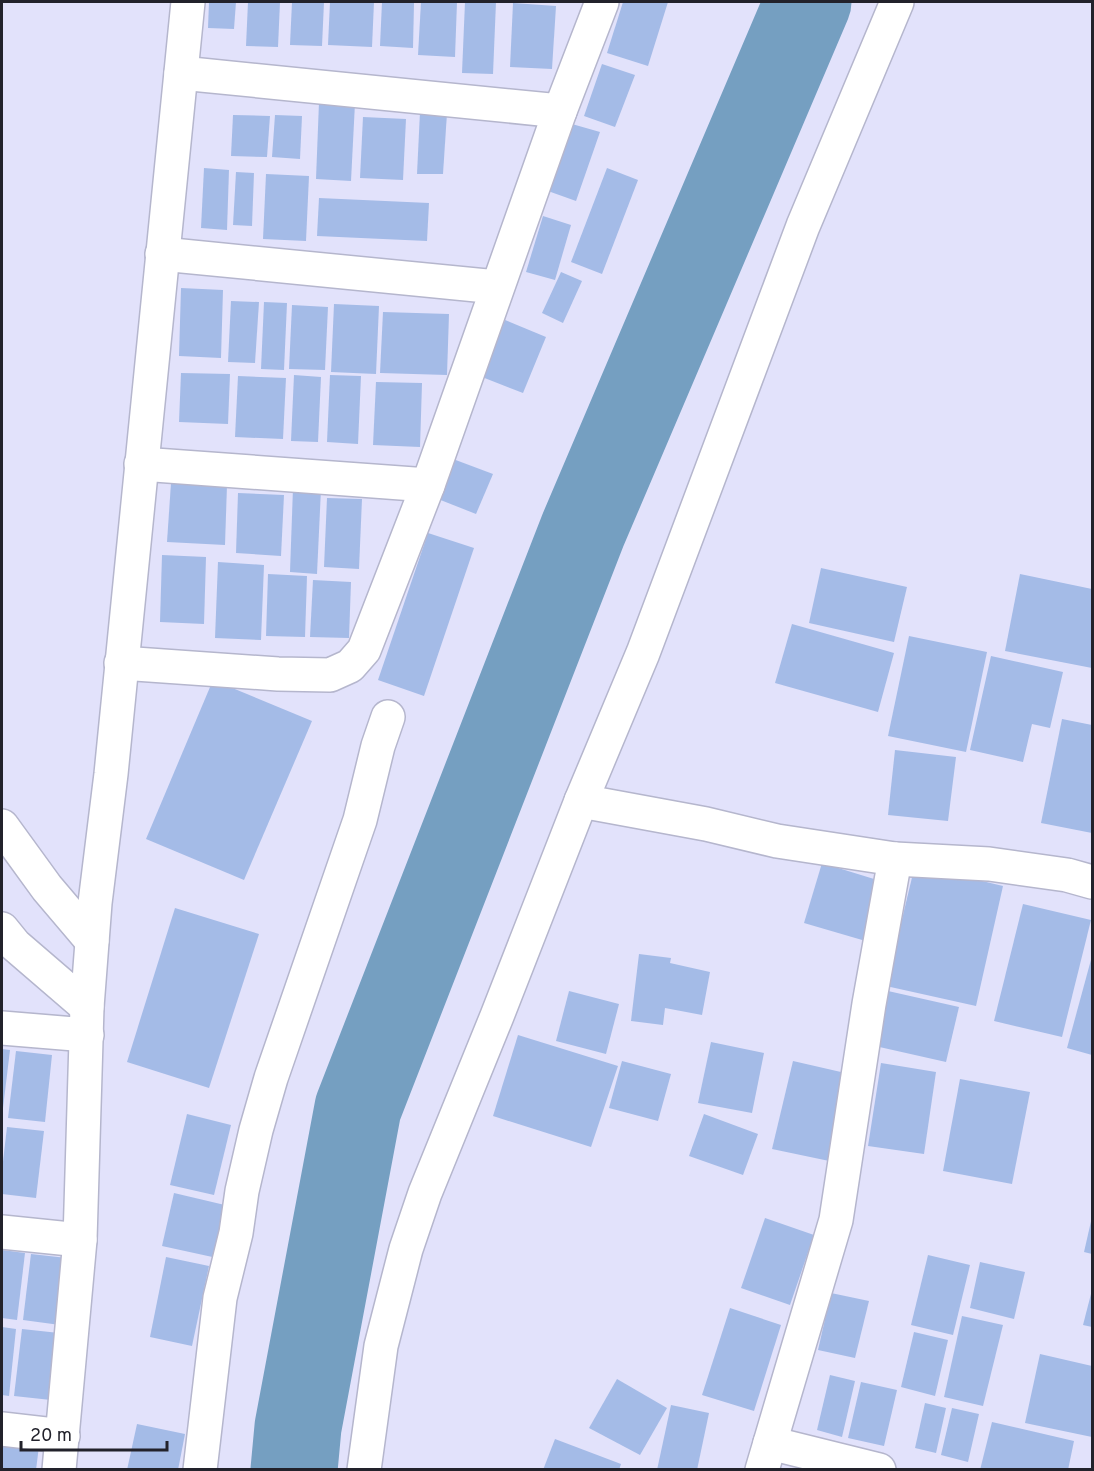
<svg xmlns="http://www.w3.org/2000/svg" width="1094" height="1471" font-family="Overpass,sans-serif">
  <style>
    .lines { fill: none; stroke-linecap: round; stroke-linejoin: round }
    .river { stroke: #759fc1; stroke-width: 87 }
    .building { fill: #a4bbe7 }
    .minor-casing { stroke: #b5b6cd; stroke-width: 36 }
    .minor { stroke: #fff; stroke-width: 33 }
  </style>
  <rect width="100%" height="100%" fill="#e2e2fb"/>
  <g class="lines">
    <!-- river -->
    <polyline class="river" points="294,1470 298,1427 358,1108 583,530 808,2"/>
  </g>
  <!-- building -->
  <g class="building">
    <polygon points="209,2 236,2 234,29 208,28"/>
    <polygon points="248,2 280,2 278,47 246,46"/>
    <polygon points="292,2 324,2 322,46 290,45"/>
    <polygon points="330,2 374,2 372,47 328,45"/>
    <polygon points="382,2 414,3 413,48 380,46"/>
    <polygon points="421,2 457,2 455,57 418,55"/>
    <polygon points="465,2 496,2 493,74 462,73"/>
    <polygon points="623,2 668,2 648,66 607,53"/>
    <polygon points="513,3 556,6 552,69 510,67"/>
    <polygon points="602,64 635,75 615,127 584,116"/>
    <polygon points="319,102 355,103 351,181 316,179"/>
    <polygon points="420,112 447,113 443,174 417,174"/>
    <polygon points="233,115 270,116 267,157 231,156"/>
    <polygon points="275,115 302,116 300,159 272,157"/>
    <polygon points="363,117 406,119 403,180 360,178"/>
    <polygon points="572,124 600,132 576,201 548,191"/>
    <polygon points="204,168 229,170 227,230 201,228"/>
    <polygon points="607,168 638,180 602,274 571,262"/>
    <polygon points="236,172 254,173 252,226 233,225"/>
    <polygon points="266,174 309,176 306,241 263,239"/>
    <polygon points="319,198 429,203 427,241 317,236"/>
    <polygon points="543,216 571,225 555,280 526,272"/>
    <polygon points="561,272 582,281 563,323 542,313"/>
    <polygon points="181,288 223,290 221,358 179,356"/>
    <polygon points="231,301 259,302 255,363 228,362"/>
    <polygon points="264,302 287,303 284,370 261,369"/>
    <polygon points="334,304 379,306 376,374 331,372"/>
    <polygon points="292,305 328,307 325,370 289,369"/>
    <polygon points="383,312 449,314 447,375 380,373"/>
    <polygon points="505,320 546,337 523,393 482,377"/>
    <polygon points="181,373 230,374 228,424 179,422"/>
    <polygon points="294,375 321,377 318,442 291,441"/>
    <polygon points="330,375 361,376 358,444 327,442"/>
    <polygon points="238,376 286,378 283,439 235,437"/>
    <polygon points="376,382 422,383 420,447 373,445"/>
    <polygon points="453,459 493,474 476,514 438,499"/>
    <polygon points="171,483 227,485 225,545 167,542"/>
    <polygon points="293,488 321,489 317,574 290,572"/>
    <polygon points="238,493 284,495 281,556 236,553"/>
    <polygon points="327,498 362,499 359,569 324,567"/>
    <polygon points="428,533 474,548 424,696 378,680"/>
    <polygon points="162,555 206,557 204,624 160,622"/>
    <polygon points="218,562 264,565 261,640 215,638"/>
    <polygon points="821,568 907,587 894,642 809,623"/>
    <polygon points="268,574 307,576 305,637 266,636"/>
    <polygon points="1020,574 1092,589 1092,668 1005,651"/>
    <polygon points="313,580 351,582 349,638 310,637"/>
    <polygon points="792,624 894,653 878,712 775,683"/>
    <polygon points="909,636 987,652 966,752 888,736"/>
    <polygon points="991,656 1063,672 1050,728 1032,724 1023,762 970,750"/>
    <polygon points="213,680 312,721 244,880 146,839"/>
    <polygon points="1062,719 1092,725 1092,833 1041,823"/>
    <polygon points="895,750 956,757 948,821 888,815"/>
    <polygon points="822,863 887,883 869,942 804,923"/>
    <polygon points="915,865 1003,886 976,1006 886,986"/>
    <polygon points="1023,904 1091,920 1062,1037 994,1021"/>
    <polygon points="175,908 259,934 209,1088 127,1062"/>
    <polygon points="639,954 671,958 670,963 710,972 702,1015 665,1008 663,1025 631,1021"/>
    <polygon points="1092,956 1092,1055 1067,1048"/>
    <polygon points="569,991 619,1004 606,1054 556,1041"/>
    <polygon points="888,991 959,1007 946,1062 875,1046"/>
    <polygon points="518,1035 618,1066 591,1147 493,1116"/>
    <polygon points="711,1042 764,1053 752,1113 698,1103"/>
    <polygon points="2,1049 10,1050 3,1108 2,1108"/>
    <polygon points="16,1051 52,1055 45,1122 8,1118"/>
    <polygon points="622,1061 671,1074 658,1121 609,1108"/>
    <polygon points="793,1061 854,1075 834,1162 772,1149"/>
    <polygon points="881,1063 936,1072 924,1154 868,1146"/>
    <polygon points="960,1079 1030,1092 1012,1184 943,1171"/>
    <polygon points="187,1114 231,1125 214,1195 170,1185"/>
    <polygon points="704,1114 758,1134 743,1175 689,1156"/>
    <polygon points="7,1127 44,1131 36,1198 2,1194 2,1170"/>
    <polygon points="174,1193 229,1206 217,1258 162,1246"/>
    <polygon points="1092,1217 1092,1254 1084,1252"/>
    <polygon points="765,1218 814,1235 790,1305 741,1288"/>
    <polygon points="2,1250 25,1253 17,1320 2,1318"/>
    <polygon points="31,1254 67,1258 60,1325 23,1320"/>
    <polygon points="928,1255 970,1265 953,1335 911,1325"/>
    <polygon points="166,1257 209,1266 192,1346 150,1337"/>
    <polygon points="980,1262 1025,1272 1014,1319 970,1308"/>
    <polygon points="1092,1290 1092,1327 1083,1325"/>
    <polygon points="831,1293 869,1301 855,1358 818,1350"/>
    <polygon points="730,1308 781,1325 754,1411 702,1395"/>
    <polygon points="962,1316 1003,1325 983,1406 944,1397"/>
    <polygon points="2,1327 16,1329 9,1396 2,1395"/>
    <polygon points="22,1329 59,1333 51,1400 14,1396"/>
    <polygon points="914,1332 948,1340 935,1396 901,1387"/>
    <polygon points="1040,1354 1092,1366 1092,1437 1025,1423"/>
    <polygon points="830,1375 855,1381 842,1437 817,1430"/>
    <polygon points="617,1379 667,1408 640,1455 589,1428"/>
    <polygon points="861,1382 897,1390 884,1446 848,1438"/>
    <polygon points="925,1403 946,1408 936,1453 915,1448"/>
    <polygon points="671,1405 709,1413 697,1470 657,1470"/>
    <polygon points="952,1408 979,1414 968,1462 941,1455"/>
    <polygon points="992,1422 1074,1441 1068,1470 980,1470"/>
    <polygon points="137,1424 185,1434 178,1470 127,1470"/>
    <polygon points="555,1439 621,1464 619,1470 543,1470"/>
    <polygon points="3,1442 39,1446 36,1470 2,1470"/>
  </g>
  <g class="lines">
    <defs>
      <g id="minor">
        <polyline points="181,73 560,111"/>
        <polyline points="162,254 497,287"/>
        <polyline points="141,464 428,485"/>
        <polyline points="121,663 278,674 330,675 350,666 364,650 428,485 560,111 602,2"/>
        <polyline points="581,801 706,824 777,841 895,859 989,864 1067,875 1092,882"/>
        <polyline points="2,826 47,888 92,941"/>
        <polyline points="2,929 15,945 87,1007"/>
        <polyline points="2,1028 87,1035"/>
        <polyline points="2,1232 80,1240"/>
        <polyline points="2,1429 63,1436"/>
        <polyline points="770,1443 879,1470"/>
        <polyline points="59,1470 80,1240 87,1007 95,903 111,774 188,2"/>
        <polyline points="200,1470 220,1298 236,1233 242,1191 256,1130 271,1078 360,820 378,746 388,717"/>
        <polyline points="364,1470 381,1346 406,1249 425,1193 497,1016 581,801 643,653 803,226 897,2"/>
        <polyline points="762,1470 836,1220 869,1004 895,859"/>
      </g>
    </defs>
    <!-- minor casing -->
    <use href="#minor" class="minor-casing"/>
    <!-- minor -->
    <use href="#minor" class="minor"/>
  </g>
  <!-- border -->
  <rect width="1094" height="1471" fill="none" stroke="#22222b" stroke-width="6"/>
  <!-- scale -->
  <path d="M21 1441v9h146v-9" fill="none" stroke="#22222b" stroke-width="3"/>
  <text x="30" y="1441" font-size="18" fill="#22222b" stroke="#ffffff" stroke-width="4.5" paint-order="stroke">20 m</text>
</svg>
